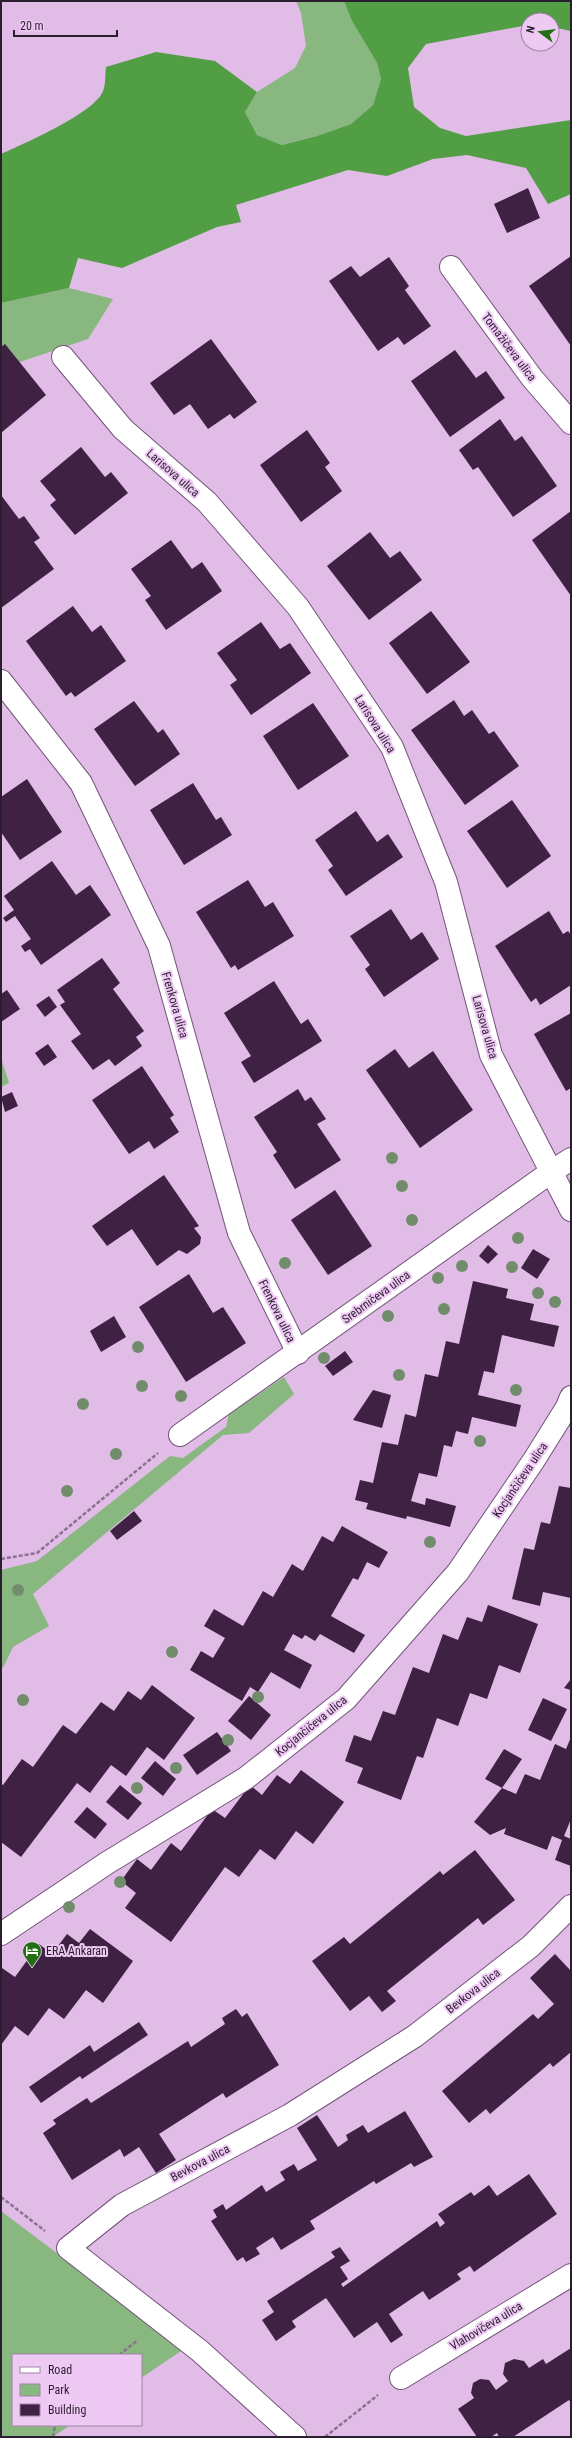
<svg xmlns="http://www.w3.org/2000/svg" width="572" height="2438" font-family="'Roboto Condensed',sans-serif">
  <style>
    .green { fill: #88b780 }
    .forest { fill: #519e45 }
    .building { fill: #3f2144 }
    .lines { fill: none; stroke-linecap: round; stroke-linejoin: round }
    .minor-casing { stroke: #74547a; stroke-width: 24 }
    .path { stroke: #8b7290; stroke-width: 2.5; stroke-dasharray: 4 2; stroke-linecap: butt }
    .minor { stroke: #fff; stroke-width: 22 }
    .tree { fill: #718c6b }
    .labels { text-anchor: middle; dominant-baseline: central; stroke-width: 4; stroke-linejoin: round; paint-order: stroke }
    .street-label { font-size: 12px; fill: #2b1e2e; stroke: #eec9f4 }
    .poi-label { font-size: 12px; fill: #2b1e2e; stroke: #eec9f4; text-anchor: start }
  </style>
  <rect width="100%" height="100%" fill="#e0bce7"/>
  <!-- green -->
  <g class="green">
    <polygon points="296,1 344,1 352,21 377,63 381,79 373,105 351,124 317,136 282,145 257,135 245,112 257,92 295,68 306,46 301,13"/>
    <polygon points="69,288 113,299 88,339 17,363 1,350 1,303"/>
    <polygon points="1,1058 9,1083 1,1087"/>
    <polygon points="284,1377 294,1394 249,1433 223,1435 33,1594 49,1626 13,1647 3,1668 1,1666 1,1570 37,1561 170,1456 183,1458 226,1427 229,1414"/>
    <polygon points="1,2211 184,2349 141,2378 141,2355 13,2355 13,2425 70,2425 53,2437 1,2437"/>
  </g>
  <!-- forest -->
  <path class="forest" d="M344,1H571V31L552,27V20H528V25L426,44L408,68L414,107L440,128L466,136L571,120V194L548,204L526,168L467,155L433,159L387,176L348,170L236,205L241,222L217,227L122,268L78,258L69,288L1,303V154C23,144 95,113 103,91C106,84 105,74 106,67L156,52L215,61L257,92L245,112L257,135L282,145L317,136L351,124L373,105L381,79L377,63L352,21Z"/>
  <!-- building -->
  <g class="building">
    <polygon points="528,188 540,218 507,233 494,204"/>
    <polygon points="571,256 571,346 529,286"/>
    <polygon points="389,257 409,286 405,290 431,326 404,345 398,337 378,351 329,281 351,266 360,277"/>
    <polygon points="211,339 257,402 234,419 230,414 208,429 190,404 174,415 150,383"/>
    <polygon points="5,344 46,395 1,433 1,347"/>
    <polygon points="455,350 476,378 486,371 505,398 450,437 411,381"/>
    <polygon points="500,419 515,441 522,436 557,486 513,517 478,467 473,470 459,450"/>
    <polygon points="307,430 330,463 325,467 342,491 301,522 260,465"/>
    <polygon points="81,447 105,477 111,472 128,493 75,535 50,505 56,500 40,481"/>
    <polygon points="1,495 19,519 24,516 40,538 34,542 54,569 1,608"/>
    <polygon points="571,511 571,596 532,540"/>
    <polygon points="370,532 390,558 400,551 422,580 369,620 327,566"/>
    <polygon points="171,540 192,569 202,562 222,591 166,630 145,600 151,596 131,569"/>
    <polygon points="73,606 92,632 101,625 126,661 75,697 71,692 66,696 26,641"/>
    <polygon points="431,611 470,662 427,694 389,643"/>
    <polygon points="261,622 280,649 290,643 311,673 251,715 230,685 237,680 217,653"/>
    <polygon points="454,700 464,716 472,710 489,734 494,731 519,766 465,805 411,730"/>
    <polygon points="134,701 158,733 163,729 180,754 135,786 94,729"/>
    <polygon points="313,703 349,756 298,790 263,736"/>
    <polygon points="27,779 62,832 20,860 1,832 1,797"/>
    <polygon points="193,783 216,820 221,817 232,835 184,865 150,810"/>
    <polygon points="512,800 551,856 507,888 467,831"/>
    <polygon points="356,811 377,842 388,834 403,857 346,896 328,870 333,866 315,840"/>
    <polygon points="52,861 76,895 90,885 111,915 41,965 30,949 25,952 21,946 31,939 15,916 6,922 3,918 14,910 4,896"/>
    <polygon points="248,880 265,907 273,902 294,936 238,970 235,965 231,968 196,912"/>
    <polygon points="391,909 411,940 422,932 439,959 384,997 365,969 370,965 350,936"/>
    <polygon points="549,911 563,934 568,931 571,935 571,985 540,1005 536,998 531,1002 495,946"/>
    <polygon points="102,958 120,983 113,989 144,1031 136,1037 142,1046 115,1066 109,1059 93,1070 71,1041 81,1034 60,1005 65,1002 57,990"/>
    <polygon points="274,981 301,1024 308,1019 322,1041 254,1083 241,1062 251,1056 224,1013"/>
    <polygon points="7,990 20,1009 1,1022 1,994"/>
    <polygon points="49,996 57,1007 45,1017 36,1005"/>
    <polygon points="571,1013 571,1088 566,1091 534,1034"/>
    <polygon points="48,1044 57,1057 44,1066 35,1053"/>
    <polygon points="395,1049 409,1068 433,1051 473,1110 420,1148 366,1070"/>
    <polygon points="142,1066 174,1115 170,1118 179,1132 154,1149 149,1141 129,1154 92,1100"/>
    <polygon points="298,1089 305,1101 311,1097 326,1119 317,1124 341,1160 295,1189 273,1155 277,1152 254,1117"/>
    <polygon points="12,1092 18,1106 5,1112 1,1097"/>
    <polygon points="164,1175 199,1226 194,1228 201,1237 200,1244 187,1254 179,1250 157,1266 132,1229 107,1246 92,1226"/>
    <polygon points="335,1190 372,1246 328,1275 291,1220"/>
    <polygon points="488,1245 498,1254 488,1264 479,1256"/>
    <polygon points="533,1249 550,1259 537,1279 521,1268"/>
    <polygon points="189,1274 213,1313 223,1307 246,1343 186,1382 139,1307"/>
    <polygon points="473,1281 508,1289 506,1298 534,1304 530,1320 559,1326 554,1347 502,1335 494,1373 484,1371 478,1395 521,1405 516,1427 472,1417 468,1434 456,1431 452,1447 444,1445 437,1477 419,1473 411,1501 425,1505 426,1498 456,1506 450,1527 407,1516 406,1519 366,1509 368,1503 355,1500 360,1480 373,1483 382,1442 398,1445 405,1414 416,1417 425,1374 438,1377 446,1341 459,1344"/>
    <polygon points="114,1316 126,1337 101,1352 90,1331"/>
    <polygon points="345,1351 353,1362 333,1376 325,1366"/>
    <polygon points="373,1390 391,1395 382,1428 353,1420"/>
    <polygon points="559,1486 571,1488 571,1598 543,1592 540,1606 512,1599 524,1548 534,1550 541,1522 550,1524"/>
    <polygon points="134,1511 142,1521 117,1540 110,1531"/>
    <polygon points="342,1526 388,1552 379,1568 367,1562 358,1580 353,1578 331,1616 365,1635 354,1653 320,1634 315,1641 305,1635 302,1639 293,1634 284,1650 312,1665 300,1689 271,1672 258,1692 250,1687 242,1701 190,1670 201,1651 213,1658 225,1638 204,1626 214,1609 243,1626 263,1591 273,1597 292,1564 303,1571 322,1536 333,1542"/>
    <polygon points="488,1605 538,1624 520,1673 499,1665 487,1699 470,1693 458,1726 437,1718 423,1758 417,1756 401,1800 357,1783 363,1768 345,1761 354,1735 371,1741 383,1711 395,1715 413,1667 429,1673 443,1634 458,1640 467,1617 482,1622"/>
    <polygon points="571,1679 571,1690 564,1688"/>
    <polygon points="152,1685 195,1718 164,1760 147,1747 126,1776 111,1765 90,1793 77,1783 21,1857 1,1842 1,1784 3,1785 22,1759 33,1767 63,1725 76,1734 101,1702 114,1711 128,1691 141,1700"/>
    <polygon points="249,1696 271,1715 251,1740 228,1721"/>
    <polygon points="543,1698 567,1709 551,1741 528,1730"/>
    <polygon points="217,1732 231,1751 197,1775 183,1755"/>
    <polygon points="571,1737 571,1819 564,1836 571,1839 571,1866 555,1860 562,1840 552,1836 547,1850 504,1834 506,1828 490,1835 474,1822 502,1788 516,1794 525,1774 540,1780 555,1744 566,1749"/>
    <polygon points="504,1749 522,1759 502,1788 485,1779"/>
    <polygon points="155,1761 176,1779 163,1796 141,1778"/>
    <polygon points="301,1770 344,1802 313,1844 296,1831 275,1860 260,1849 239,1877 225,1867 171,1942 125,1908 136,1893 121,1881 137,1859 151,1870 171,1843 181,1851 212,1809 225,1818 250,1785 262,1795 277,1775 290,1784"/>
    <polygon points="120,1785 142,1803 128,1820 106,1802"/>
    <polygon points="87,1807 107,1824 95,1839 74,1822"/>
    <polygon points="475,1850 515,1900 483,1925 478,1918 387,1991 396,2001 382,2012 369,1996 350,2011 312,1961 344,1937 350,1944 440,1871 443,1875"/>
    <polygon points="90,1929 133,1961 103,2003 86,1990 64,2019 49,2008 28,2036 15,2026 1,2045 2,1968 15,1977 39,1944 52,1954 67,1934 79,1943"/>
    <polygon points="555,1954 571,1971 571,2052 553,2067 550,2063 490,2114 486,2109 469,2123 442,2091 533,2014 538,2019 554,2004 530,1978"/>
    <polygon points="236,2009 242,2017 247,2013 279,2065 226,2098 223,2093 159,2134 176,2160 156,2173 139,2147 124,2157 120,2149 72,2180 43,2133 56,2124 53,2120 87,2098 91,2103 188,2041 191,2047 225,2024 222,2018"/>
    <polygon points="139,2022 148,2035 82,2079 80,2076 41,2103 29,2087 90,2045 94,2052"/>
    <polygon points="405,2111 433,2157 414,2167 411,2163 376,2184 374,2181 310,2221 315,2229 281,2250 273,2237 256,2248 260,2254 246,2262 243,2257 237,2261 211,2221 217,2217 213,2210 223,2204 226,2210 262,2185 266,2192 285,2180 280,2172 294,2164 298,2171 317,2160 297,2128 317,2115 338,2147 348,2140 346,2135 363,2125 368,2133"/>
    <polygon points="529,2174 557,2214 474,2272 470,2266 457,2274 461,2279 429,2300 423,2291 389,2314 403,2335 391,2343 377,2322 354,2338 326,2298 292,2321 296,2327 276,2341 262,2320 274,2312 267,2301 335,2257 331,2252 340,2247 350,2261 340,2267 348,2279 341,2284 343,2287 437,2221 440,2227 445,2223 438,2214 471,2192 474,2196 489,2185 497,2196"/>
    <polygon points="571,2348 571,2403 569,2400 513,2437 499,2437 497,2433 491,2437 477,2437 458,2409 474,2398 471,2393 473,2383 480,2379 489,2380 496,2390 508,2381 503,2374 505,2363 514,2359 524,2361 529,2368 543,2359 546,2364"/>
  </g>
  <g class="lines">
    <defs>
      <g id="minor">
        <polyline points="451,267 532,378 571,423"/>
        <polyline points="63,357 123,429 207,502 298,607 392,747 446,882 491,1055 571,1210"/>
        <polyline points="1,681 81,783 159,946 239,1233 298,1353"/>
        <polyline points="180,1435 551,1172 571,1159"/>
        <polyline points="1,1934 107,1863 246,1778 346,1699 458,1572 534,1460 567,1407 571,1397"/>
        <polyline points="401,2378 571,2275"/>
        <polyline points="295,2437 200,2351 68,2248 122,2205 290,2115 415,2036 531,1946 571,1906"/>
      </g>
    </defs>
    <!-- minor casing -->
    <use href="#minor" class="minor-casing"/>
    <!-- path -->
    <g class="path">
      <polyline points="1,1559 37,1553 158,1453"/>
      <polyline points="1,2197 45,2231"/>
      <polyline points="119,2355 138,2340"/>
      <polyline points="53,2437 55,2425"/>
      <polyline points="325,2437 378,2395"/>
    </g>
    <!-- minor -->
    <use href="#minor" class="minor"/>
  </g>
  <!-- trees -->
  <g class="tree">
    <circle cx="392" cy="1158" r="6"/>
    <circle cx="402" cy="1186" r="6"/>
    <circle cx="412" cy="1220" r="6"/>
    <circle cx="518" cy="1238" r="6"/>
    <circle cx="285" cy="1263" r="6"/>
    <circle cx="462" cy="1266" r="6"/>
    <circle cx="512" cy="1267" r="6"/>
    <circle cx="438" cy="1278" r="6"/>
    <circle cx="538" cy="1293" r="6"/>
    <circle cx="555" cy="1302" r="6"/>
    <circle cx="444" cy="1309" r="6"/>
    <circle cx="388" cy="1316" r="6"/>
    <circle cx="138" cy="1347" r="6"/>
    <circle cx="324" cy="1358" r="6"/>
    <circle cx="399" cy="1375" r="6"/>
    <circle cx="142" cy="1386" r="6"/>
    <circle cx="516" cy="1390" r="6"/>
    <circle cx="181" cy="1396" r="6"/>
    <circle cx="83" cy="1404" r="6"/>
    <circle cx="480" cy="1441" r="6"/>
    <circle cx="116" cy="1454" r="6"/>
    <circle cx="67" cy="1491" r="6"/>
    <circle cx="430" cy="1542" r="6"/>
    <circle cx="18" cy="1590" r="6"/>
    <circle cx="172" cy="1652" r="6"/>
    <circle cx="258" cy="1697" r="6"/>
    <circle cx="23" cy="1700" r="6"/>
    <circle cx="228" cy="1740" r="6"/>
    <circle cx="176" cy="1768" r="6"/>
    <circle cx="137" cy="1788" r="6"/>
    <circle cx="120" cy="1882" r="6"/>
    <circle cx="69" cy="1907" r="6"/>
  </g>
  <!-- icons -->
  <defs>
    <symbol id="hotel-pin" viewBox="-11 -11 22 30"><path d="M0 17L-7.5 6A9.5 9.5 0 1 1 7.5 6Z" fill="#226f13" stroke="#eec9f4"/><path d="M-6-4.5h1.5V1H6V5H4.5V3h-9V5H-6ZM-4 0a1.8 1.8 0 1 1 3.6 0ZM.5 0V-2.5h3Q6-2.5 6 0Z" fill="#fff"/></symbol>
  </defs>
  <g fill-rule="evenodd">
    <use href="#hotel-pin" x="21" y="1940" width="22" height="30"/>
  </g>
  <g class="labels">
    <!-- street labels -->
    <g class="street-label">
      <text transform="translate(509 347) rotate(53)">Tomažičeva ulica</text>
      <text transform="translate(173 473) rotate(41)">Larisova ulica</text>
      <text transform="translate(375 724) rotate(58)">Larisova ulica</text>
      <text transform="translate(175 1005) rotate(74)">Frenkova ulica</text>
      <text transform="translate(485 1027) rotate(74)">Larisova ulica</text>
      <text transform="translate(376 1297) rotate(-36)">Srebrničeva ulica</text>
      <text transform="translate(277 1311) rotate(64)">Frenkova ulica</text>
      <text transform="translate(520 1480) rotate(-56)">Kocjančičeva ulica</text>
      <text transform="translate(311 1726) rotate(-39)">Kocjančičeva ulica</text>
      <text transform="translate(473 1991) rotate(-38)">Bevkova ulica</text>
      <text transform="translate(200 2163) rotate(-28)">Bevkova ulica</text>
      <text transform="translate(486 2326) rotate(-31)">Vlahovičeva ulica</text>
    </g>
    <!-- poi labels -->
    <g class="poi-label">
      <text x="46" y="1951">ERA Ankaran</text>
    </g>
  </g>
  <!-- border -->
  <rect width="572" height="2438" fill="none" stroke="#2b1e2e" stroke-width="4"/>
  <!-- legend -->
  <rect x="12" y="2354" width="130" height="72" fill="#eec9f4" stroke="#a085a5"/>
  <rect x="20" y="2367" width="20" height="6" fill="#ffffff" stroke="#a085a5"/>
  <text x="48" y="2374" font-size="12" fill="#2b1e2e">Road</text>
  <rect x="20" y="2384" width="20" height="12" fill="#88b780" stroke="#a085a5"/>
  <text x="48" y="2394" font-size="12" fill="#2b1e2e">Park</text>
  <rect x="20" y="2404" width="20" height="12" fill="#3f2144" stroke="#a085a5"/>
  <text x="48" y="2414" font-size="12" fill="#2b1e2e">Building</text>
  <!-- north arrow -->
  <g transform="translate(540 32) rotate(285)"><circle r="19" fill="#eec9f4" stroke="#a085a5"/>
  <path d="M0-3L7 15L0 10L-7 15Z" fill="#226f13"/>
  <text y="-6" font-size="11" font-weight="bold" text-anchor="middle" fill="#2b1e2e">N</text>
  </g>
  <!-- scale -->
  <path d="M14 30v6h103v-6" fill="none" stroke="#2b1e2e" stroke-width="2"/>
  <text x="20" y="30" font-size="12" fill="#2b1e2e" stroke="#eec9f4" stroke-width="3" paint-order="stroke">20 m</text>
</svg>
